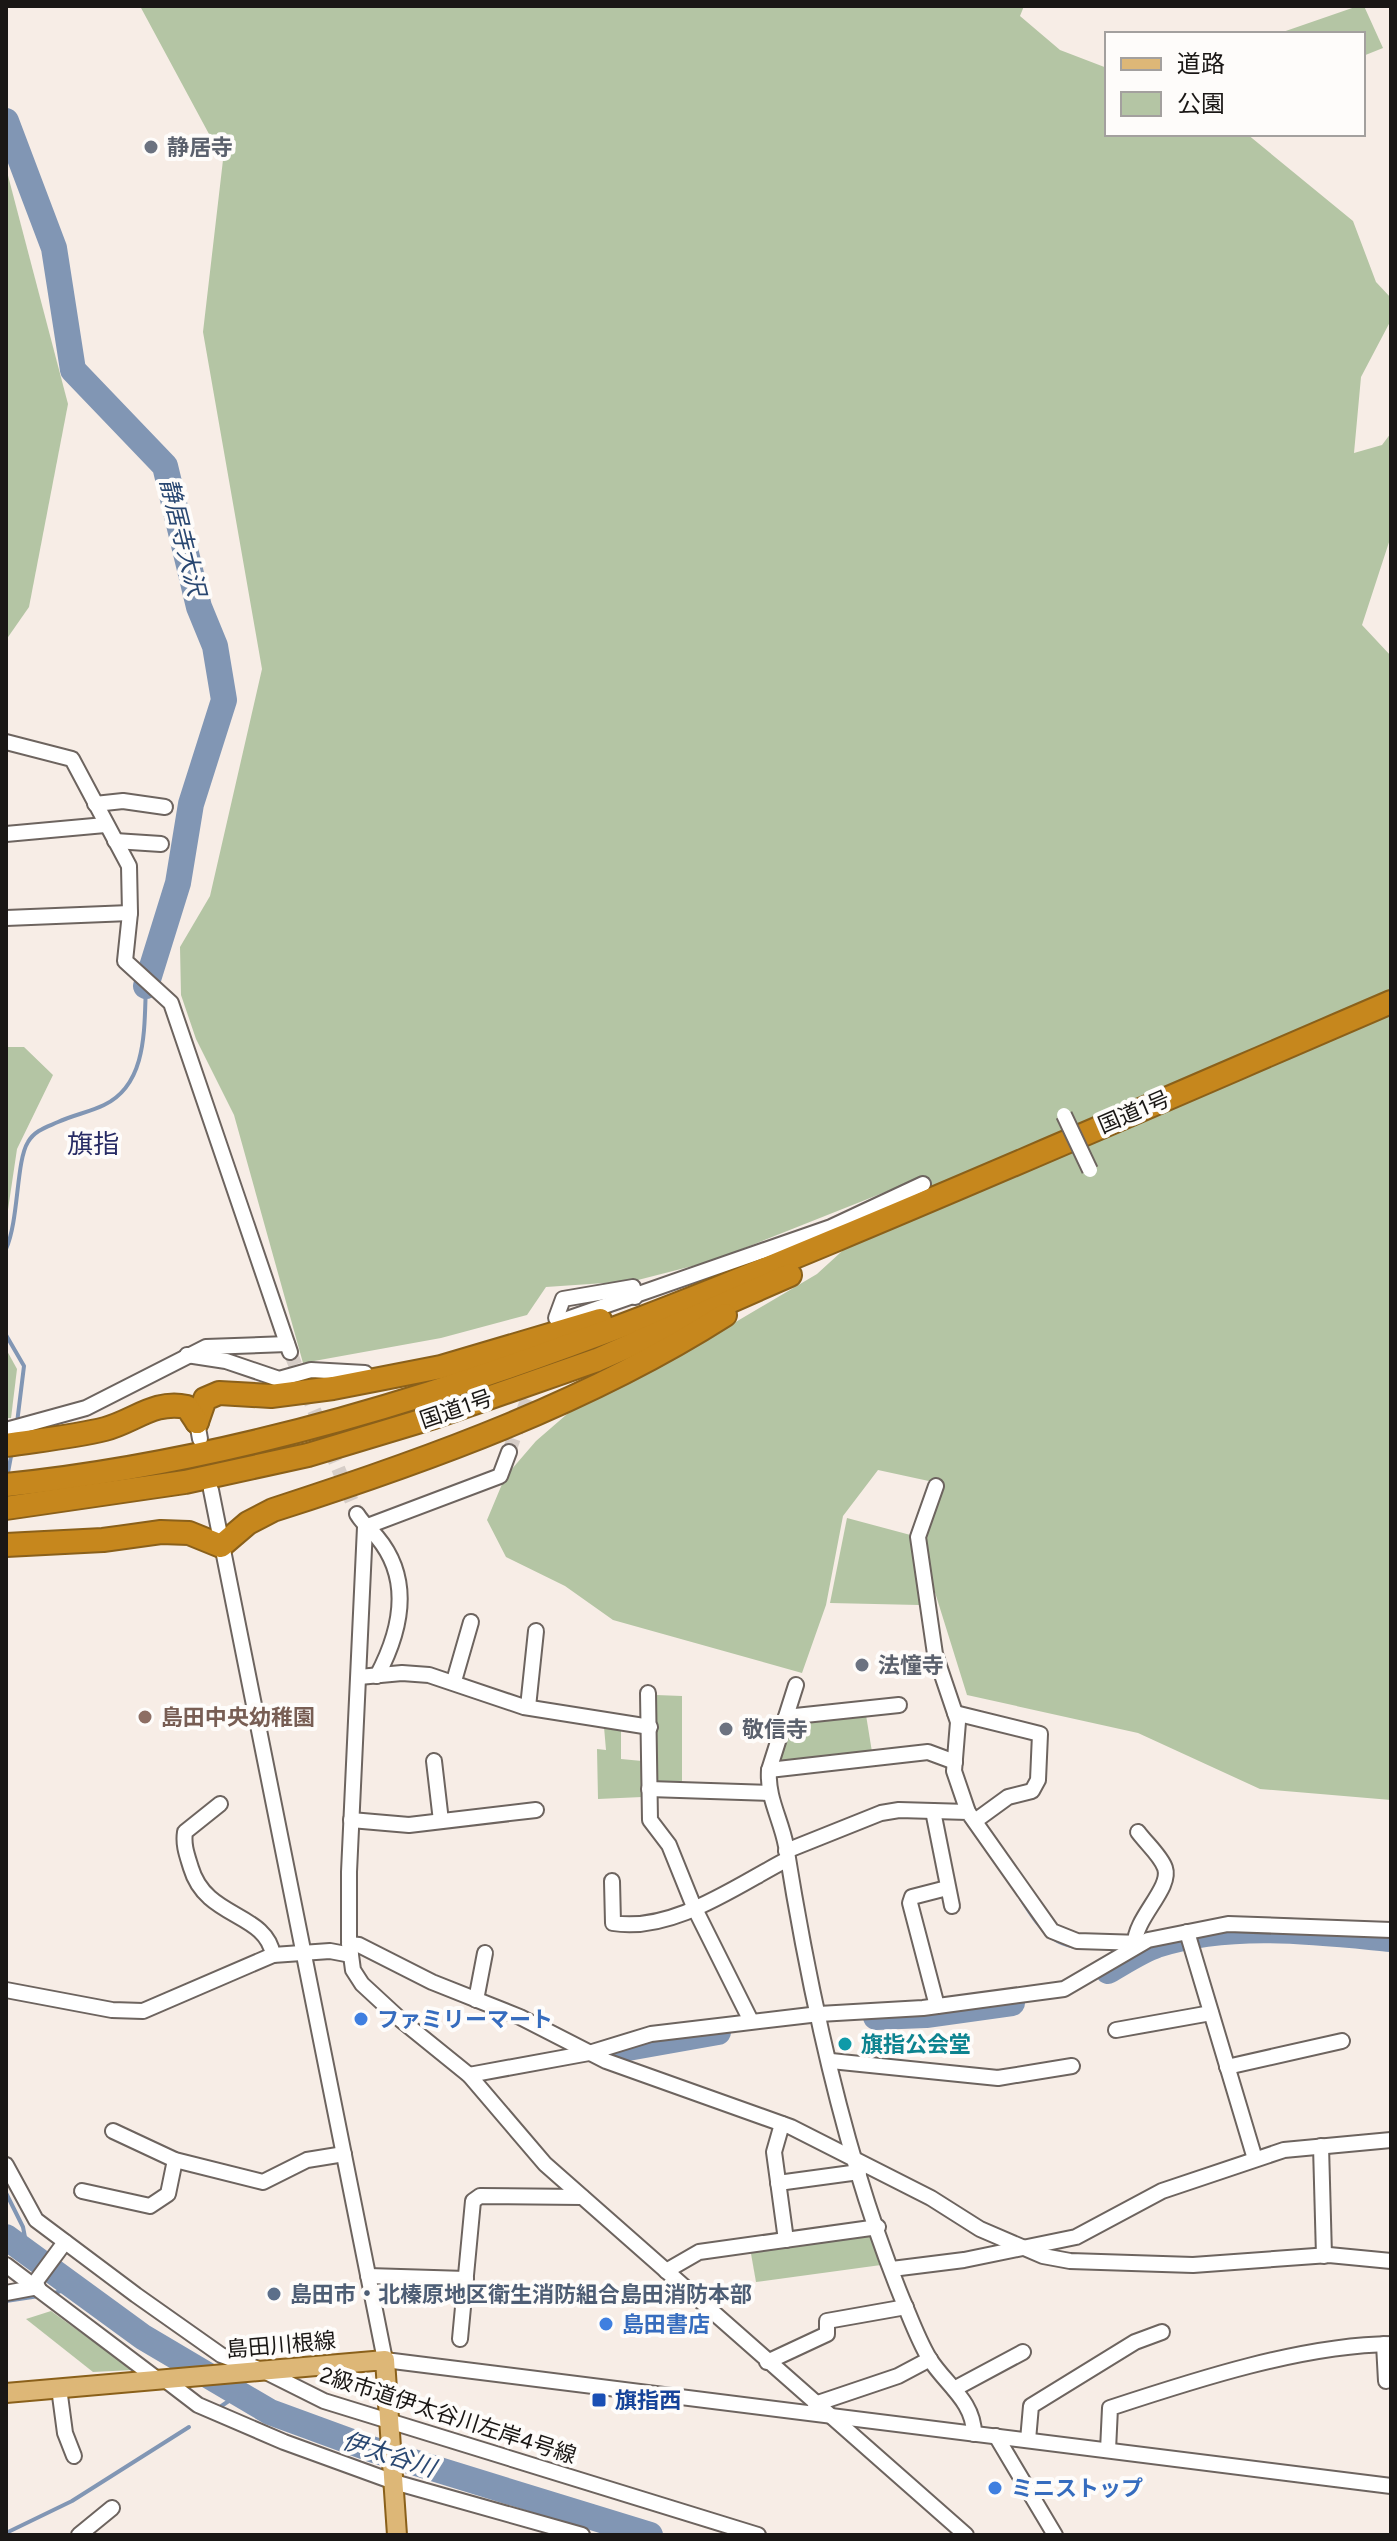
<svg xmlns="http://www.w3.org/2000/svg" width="1397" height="2541" font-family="Figtree,'Noto Sans JP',sans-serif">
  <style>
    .green { fill: #b4c5a4 }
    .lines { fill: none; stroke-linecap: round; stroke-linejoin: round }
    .stream { stroke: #8196b4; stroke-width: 4 }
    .river { stroke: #8196b4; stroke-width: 26 }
    .minor-tunnel { stroke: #d6cdc7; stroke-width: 14; stroke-dasharray: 14 7; stroke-linecap: butt }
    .minor-casing { stroke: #6d645f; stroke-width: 18 }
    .major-casing { stroke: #8a601a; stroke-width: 22 }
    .highway-casing { stroke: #8a601a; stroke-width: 26 }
    .minor { stroke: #fff; stroke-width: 14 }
    .major { stroke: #ddb777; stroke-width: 18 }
    .highway { stroke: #c6871d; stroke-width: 22 }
    .minor-bridge-casing { stroke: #6d645f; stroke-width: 18; stroke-linecap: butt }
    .minor-bridge { stroke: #fff; stroke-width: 14 }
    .worship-dot { fill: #6b7280; stroke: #fefcfa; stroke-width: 3 }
    .education-dot { fill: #8d6e63; stroke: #fefcfa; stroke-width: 3 }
    .shop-dot { fill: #3f7fe0; stroke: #fefcfa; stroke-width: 3 }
    .culture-dot { fill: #0f9aa8; stroke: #fefcfa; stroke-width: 3 }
    .service-dot { fill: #5c6f8a; stroke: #fefcfa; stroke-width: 3 }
    .transit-dot { fill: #1a4fb4; stroke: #fefcfa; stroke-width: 3 }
    .labels { text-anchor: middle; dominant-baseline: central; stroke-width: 8; stroke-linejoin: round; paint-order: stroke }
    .worship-label { font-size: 22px; font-weight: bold; fill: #5b616d; stroke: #fefcfa; text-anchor: start }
    .street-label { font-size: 22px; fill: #1a1715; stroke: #fefcfa }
    .education-label { font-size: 22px; font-weight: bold; fill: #785e54; stroke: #fefcfa; text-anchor: start }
    .shop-label { font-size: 22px; font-weight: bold; fill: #366cbe; stroke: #fefcfa; text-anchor: start }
    .culture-label { font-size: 22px; font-weight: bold; fill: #0d838f; stroke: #fefcfa; text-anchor: start }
    .service-label { font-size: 22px; font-weight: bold; fill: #4e5e75; stroke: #fefcfa; text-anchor: start }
    .transit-label { font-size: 22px; font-weight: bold; fill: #164399; stroke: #fefcfa; text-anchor: start }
    .water-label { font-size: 24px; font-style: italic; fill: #294771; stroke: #fefcfa }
    .quarter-label { font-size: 26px; fill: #262a64; stroke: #fefcfa }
  </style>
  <rect width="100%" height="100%" fill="#f7ede6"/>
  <!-- green -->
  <g class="green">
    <polygon points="140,6 1024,6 1020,16 1060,50 1107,68 1107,134 1247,134 1353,221 1376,282 1391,298 1391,320 1361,377 1354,453 1382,445 1391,433 1391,536 1362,625 1391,656 1391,1800 1260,1789 1138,1733 967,1695 919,1541 919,1605 830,1603 847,1518 918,1537 938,1483 878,1470 843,1516 826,1605 802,1673 613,1620 565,1586 506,1557 487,1520 505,1477 536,1441 581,1402 678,1356 817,1274 923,1177 712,1261 634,1281 546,1287 527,1315 441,1338 303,1363 234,1115 196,1039 181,995 180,947 210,896 262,669 203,332 223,160"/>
    <polygon points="1358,6 1364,6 1383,48 1363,56 1363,34 1277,34"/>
    <polygon points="6,168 68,404 29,607 6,640"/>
    <polygon points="6,1047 24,1047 53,1075 17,1149 6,1223"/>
    <polygon points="6,1349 17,1369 11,1418 6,1418"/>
    <polygon points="656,1695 682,1696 682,1783 652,1781"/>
    <polygon points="866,1715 872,1752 780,1761 792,1722"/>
    <polygon points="604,1727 621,1730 621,1759 642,1761 642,1797 598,1799 597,1749 606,1750"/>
    <polygon points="871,2232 881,2265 756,2282 750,2248"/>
    <polygon points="51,2311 133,2370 93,2372 26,2319"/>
  </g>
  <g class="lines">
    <!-- stream -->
    <g class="stream">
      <path d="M6,1249C19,1220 16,1161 28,1142C35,1130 47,1127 58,1122C73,1115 90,1112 104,1105C148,1084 144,1027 146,985"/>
      <polyline points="6,1335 24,1366 17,1423"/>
      <polyline points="7,1478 12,1451"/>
      <path d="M1021,1899C1040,1928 1051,1948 1089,1948"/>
      <polyline points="6,2193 23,2227 28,2253"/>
      <polyline points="52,2294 72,2287"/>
      <polyline points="6,2301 39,2296"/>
      <polyline points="217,2409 239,2394"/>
      <polyline points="6,2533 72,2501 189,2427"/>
    </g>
    <!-- river -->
    <g class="river">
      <polyline points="6,121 54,248 73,370 165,466 199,607 215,646 224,700 191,804 178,883 146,986"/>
      <path d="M1108,1971C1124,1962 1140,1951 1157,1945C1231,1921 1316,1932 1391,1939"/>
      <polyline points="876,2017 926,2015 1012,2003"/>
      <polyline points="611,2051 718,2032"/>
      <polyline points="6,2237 143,2337 270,2412 371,2449 650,2535"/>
    </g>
    <!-- minor-tunnel -->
    <g class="minor-tunnel">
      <polyline points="290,1352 357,1514"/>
      <polyline points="509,1452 535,1377"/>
    </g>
    <defs>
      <g id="minor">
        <polyline points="6,742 72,759 129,866 130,913 125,961 171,1003 290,1352"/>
        <polyline points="95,804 123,801 165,807"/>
        <polyline points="6,834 105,825"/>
        <polyline points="115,841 161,844"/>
        <polyline points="6,918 130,913"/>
        <polyline points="556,1318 563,1299 633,1287 635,1297"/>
        <polyline points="567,1319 831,1227 923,1184"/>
        <polyline points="187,1355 226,1361 279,1379 311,1370 365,1373"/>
        <polyline points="197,1422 200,1439"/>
        <polyline points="6,1430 86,1408 206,1347 287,1344"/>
        <polyline points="509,1452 500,1476 365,1527 349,1872 349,1940 353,1970 362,1984 401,2020 469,2075 545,2164 966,2535"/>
        <polyline points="936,1486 918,1537 935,1654 958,1722 954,1771 968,1812"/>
        <polyline points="211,1490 385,2360 1391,2486"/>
        <path d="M357,1514C363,1524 370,1529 377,1537C413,1580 401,1631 377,1676"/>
        <polyline points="359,1677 402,1673 429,1675 524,1707 650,1727"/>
        <polyline points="454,1681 471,1622"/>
        <path d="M796,1685L769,1770C767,1798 781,1819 786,1846C810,1996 847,2168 906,2308C913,2325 920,2343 929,2358C945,2384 974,2401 974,2434"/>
        <polyline points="648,1693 650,1820 669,1845 694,1907 751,2021"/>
        <polyline points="528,1707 536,1631"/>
        <polyline points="955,1713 1040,1734 1038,1780 1032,1791 1008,1797 975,1821"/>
        <polyline points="786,1717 899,1705"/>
        <polyline points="434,1761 441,1821"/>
        <polyline points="769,1770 928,1752 955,1762"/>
        <polyline points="649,1789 770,1793"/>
        <path d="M220,1804L185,1832C183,1845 187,1855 191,1868C206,1919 266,1912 273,1955"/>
        <polyline points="933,1811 952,1906"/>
        <polyline points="351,1820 409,1825 536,1810"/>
        <polyline points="786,1851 881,1813 899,1810 968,1812 1052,1931 1077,1941 1142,1943"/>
        <path d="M612,1881L613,1923C672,1933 736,1886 786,1860"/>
        <polyline points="1187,1932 1255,2159"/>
        <path d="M1135,1943C1135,1918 1172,1888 1165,1868C1161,1856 1146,1843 1138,1832"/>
        <polyline points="349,1944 359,1945 432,1982 520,2017 606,2061 791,2127 931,2198 980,2229 1043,2256 1070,2261 1193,2265 1329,2255 1391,2261"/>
        <polyline points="6,1990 112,2010 143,2011 273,1955 330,1951 351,1955"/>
        <polyline points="476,2000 485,1953"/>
        <polyline points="937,2006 910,1903 912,1897 947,1888"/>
        <polyline points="1116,2030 1211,2013"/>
        <polyline points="831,2061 998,2078 1072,2066"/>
        <polyline points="1227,2067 1342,2041"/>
        <polyline points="469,2075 589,2053 651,2034 819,2014 923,2008 1064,1989 1148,1940 1228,1924 1391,1930"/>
        <polyline points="782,2124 774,2152 786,2240"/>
        <polyline points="113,2131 175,2160 263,2182 307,2160 344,2154"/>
        <polyline points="1321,2146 1324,2256"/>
        <polyline points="6,2165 36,2220 136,2295 221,2355 264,2371 324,2401 758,2535"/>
        <polyline points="778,2183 859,2172"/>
        <polyline points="82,2191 150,2206 168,2194 175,2160"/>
        <polyline points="6,2265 157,2379"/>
        <polyline points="892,2269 964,2260 1076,2237 1162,2191 1284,2150 1391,2140"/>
        <polyline points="666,2271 699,2252 878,2227"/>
        <polyline points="368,2276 466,2279"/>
        <polyline points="34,2284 65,2242"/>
        <polyline points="6,2293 38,2287"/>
        <polyline points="460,2339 473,2201 480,2196 582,2197"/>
        <polyline points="1384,2344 1386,2381"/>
        <polyline points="767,2362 827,2334 827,2321 906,2307"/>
        <polyline points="164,2379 198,2405 284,2442 394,2482 582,2535"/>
        <polyline points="59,2388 65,2433 74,2456"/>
        <polyline points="954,2389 1023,2352"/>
        <polyline points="815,2404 898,2376 930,2359"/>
        <polyline points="996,2436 1055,2535"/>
        <polyline points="1028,2440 1031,2406 1135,2342 1162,2332"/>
        <path d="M1108,2450L1110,2408C1195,2380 1302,2345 1391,2344"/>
        <polyline points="79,2535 112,2508"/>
      </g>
      <polyline id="major" points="6,2393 385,2360 397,2535"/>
      <g id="highway">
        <polyline points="197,1422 205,1399 219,1393 271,1396 333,1388 441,1367 600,1320"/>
        <path d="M6,1445C39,1440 73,1437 105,1429C135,1421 154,1400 187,1407L197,1422"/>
        <path d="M6,1485C296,1455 567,1352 833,1241C1020,1163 1205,1082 1391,1002"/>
        <polyline points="6,1508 185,1482 308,1455 434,1417 597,1360 790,1275"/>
        <path d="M6,1545L103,1540L161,1532L189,1533L221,1546L248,1523L273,1510C428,1460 587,1403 725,1315"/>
      </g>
    </defs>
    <!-- minor casing -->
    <use href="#minor" class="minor-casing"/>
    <!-- major casing -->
    <use href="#major" class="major-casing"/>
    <!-- highway casing -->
    <use href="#highway" class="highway-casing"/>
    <!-- minor -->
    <use href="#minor" class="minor"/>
    <!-- major -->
    <use href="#major" class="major"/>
    <!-- highway -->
    <use href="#highway" class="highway"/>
    <defs>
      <polyline id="minor-bridge" points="1064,1115 1090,1170"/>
    </defs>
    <!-- minor-bridge casing -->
    <use href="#minor-bridge" class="minor-bridge-casing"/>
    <!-- minor-bridge -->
    <use href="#minor-bridge" class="minor-bridge"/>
  </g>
  <!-- markers -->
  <g class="worship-dot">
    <circle cx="151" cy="147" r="8"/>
    <circle cx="862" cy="1665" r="8"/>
    <circle cx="726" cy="1729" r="8"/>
  </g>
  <circle class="education-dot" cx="145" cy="1717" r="8"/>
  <g class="shop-dot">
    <circle cx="361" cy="2019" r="8"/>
    <circle cx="606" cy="2324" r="8"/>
    <circle cx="995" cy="2488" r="8"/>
  </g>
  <circle class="culture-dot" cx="845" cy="2044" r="8"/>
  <circle class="service-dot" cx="274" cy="2294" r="8"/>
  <rect class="transit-dot" x="591" y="2392" width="16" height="16" rx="4"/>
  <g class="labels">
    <!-- worship labels -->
    <g class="worship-label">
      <text x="167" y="147">静居寺</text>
      <text x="878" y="1665">法憧寺</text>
      <text x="742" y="1729">敬信寺</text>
    </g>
    <!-- street labels -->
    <g class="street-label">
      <text transform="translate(1134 1112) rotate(-23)">国道1号</text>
      <text transform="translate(456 1409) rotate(-19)">国道1号</text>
      <text transform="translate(281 2345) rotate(-5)">島田川根線</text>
      <text transform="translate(448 2415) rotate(18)">2級市道伊太谷川左岸4号線</text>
    </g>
    <!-- education labels -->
    <g class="education-label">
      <text x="161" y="1717">島田中央幼稚園</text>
    </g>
    <!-- shop labels -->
    <g class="shop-label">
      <text x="377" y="2019">ファミリーマート</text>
      <text x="622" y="2324">島田書店</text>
      <text x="1011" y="2488">ミニストップ</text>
    </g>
    <!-- culture labels -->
    <g class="culture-label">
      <text x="861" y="2044">旗指公会堂</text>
    </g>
    <!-- service labels -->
    <g class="service-label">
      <text x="290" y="2294">島田市・北榛原地区衛生消防組合島田消防本部</text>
    </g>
    <!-- transit labels -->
    <g class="transit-label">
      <text x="615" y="2400">旗指西</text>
    </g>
    <!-- water labels -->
    <g class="water-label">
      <text transform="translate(183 537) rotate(76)">静居寺大沢</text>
      <text transform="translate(389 2454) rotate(18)">伊太谷川</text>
    </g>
    <!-- quarter labels -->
    <g class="quarter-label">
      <text x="93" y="1144">旗指</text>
    </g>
  </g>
  <!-- border -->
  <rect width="1397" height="2541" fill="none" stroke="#1a1715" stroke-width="16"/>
  <!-- legend -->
  <rect x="1105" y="32" width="260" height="104" fill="#fefcfa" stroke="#a3a09e" stroke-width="2"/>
  <rect x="1121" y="58" width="40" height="12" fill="#ddb777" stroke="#a3a09e" stroke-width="2"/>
  <text x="1177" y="72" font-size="24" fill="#1a1715">道路</text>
  <rect x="1121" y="92" width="40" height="24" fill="#b4c5a4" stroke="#a3a09e" stroke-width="2"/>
  <text x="1177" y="112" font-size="24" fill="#1a1715">公園</text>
</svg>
